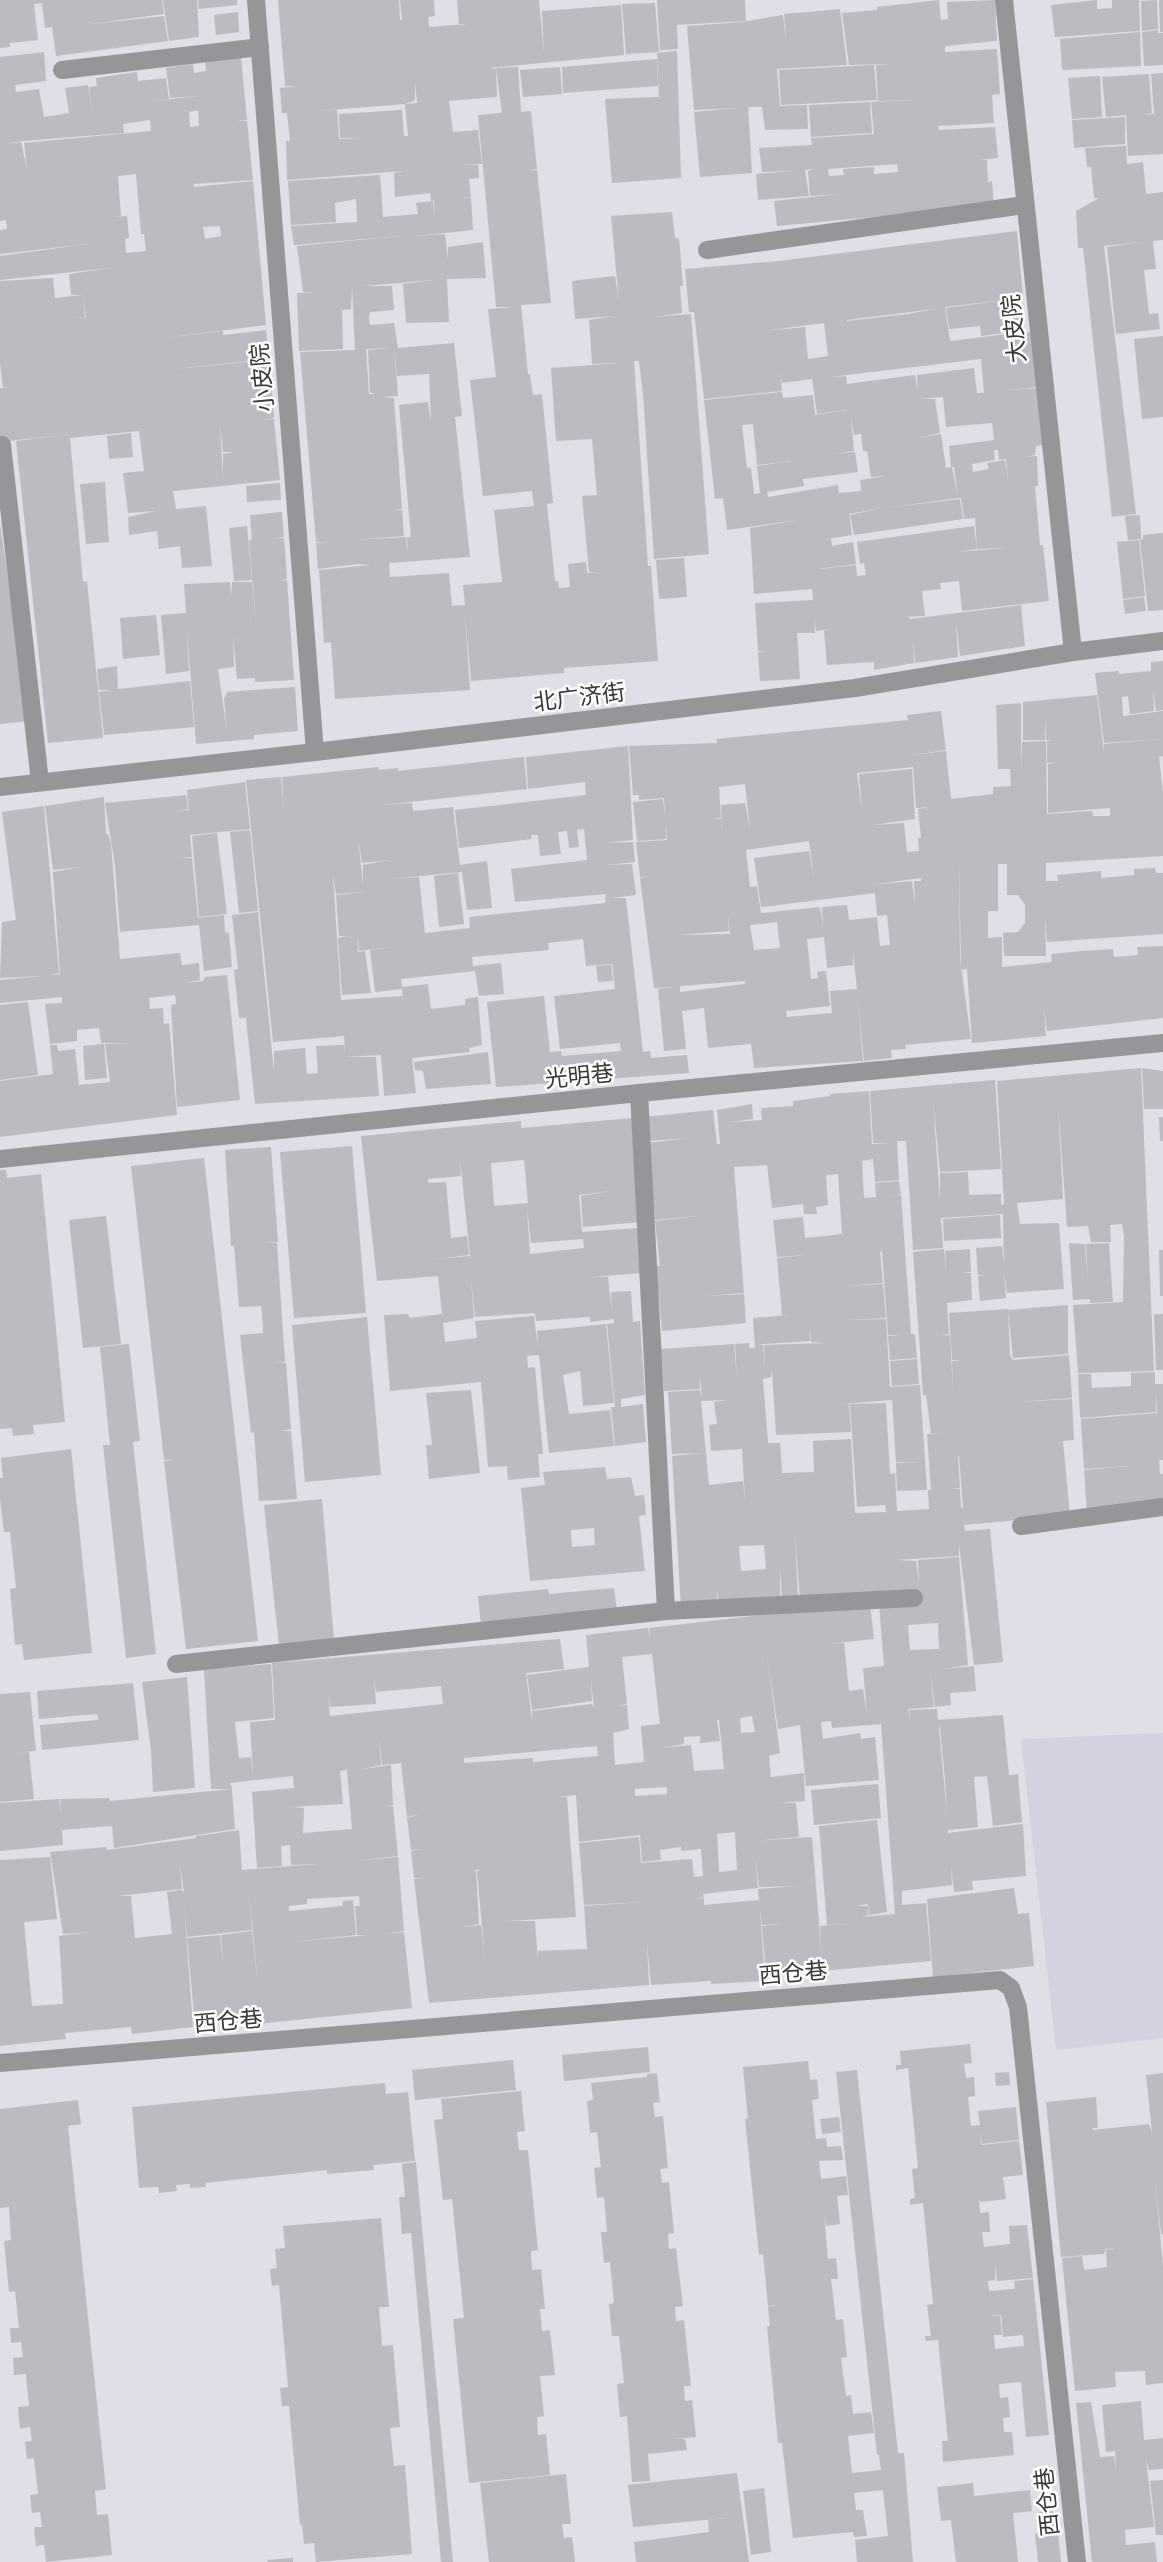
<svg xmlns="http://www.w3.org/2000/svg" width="1163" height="2562" font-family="'IBM Plex Sans','Noto Sans SC',sans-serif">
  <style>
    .built { fill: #d6d1e1 }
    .building { fill: #bdbac2; fill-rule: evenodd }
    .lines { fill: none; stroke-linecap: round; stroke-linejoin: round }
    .minor { stroke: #969599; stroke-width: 18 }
    .labels { text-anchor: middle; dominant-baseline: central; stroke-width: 5; stroke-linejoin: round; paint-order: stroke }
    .street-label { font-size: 23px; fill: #39383c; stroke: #fff }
  </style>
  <rect width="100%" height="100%" fill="#e0dee6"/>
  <!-- built -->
  <polygon class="built" points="1163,1733 1163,2038 1056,2050 1021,1739"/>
  <!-- building -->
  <g class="building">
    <polygon points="0,0 162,0 164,14 83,25 164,16 168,41 56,56 52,27 45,28 42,3 34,4 38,40 10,43 10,47 0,48"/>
    <polygon points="163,0 197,0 199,37 169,41"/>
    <polygon points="198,0 237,0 237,5 199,9"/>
    <path d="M278,0H399L400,20H402L400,0H434L435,16L428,17L429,27L468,24H459L457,0H539L544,54L542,11L621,5L624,55L489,68L496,69L497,97L449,101L453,132L478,130L482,164L461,165H478L479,178L469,179L471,197L462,198H471L473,230L415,236L445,234L448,259V247L483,242L486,278L447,279L449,322L406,323L403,284L433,280L364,286H392L394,310L370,312L369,317L370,325L394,323L398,348L454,343L462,416L455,417L470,557L389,563L390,577L449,573L452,606L465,605L463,585L502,582L494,510L534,506L532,491L483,496L470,380L496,377L488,309L516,307H496L478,115L502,113L496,68L518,67L521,112L531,111L537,169L527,171L537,170L551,303L521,305L528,374H530L533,395L542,394L553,503L547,504L555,581H558L559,588L570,587L568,564L586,562L587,573L598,572H589L582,496L597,495L592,439L556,441L551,368L620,363L592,364L589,320L615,316L575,319L572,281L615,276L619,302L611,216L672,212L675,238H679L683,286H680L682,313L654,317L691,314L709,554L654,559L643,394L639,361H634L648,566H651L658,661L564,668V673L471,681L465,614L470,690L335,699L331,642L324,643L319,570L371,565L358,564L318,569L316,543L327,542H316L300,352L355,350L352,287L351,309L342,310L343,349L299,351L297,293L316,292H303L297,246L401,236L294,245L291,226L357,222L356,199L335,203L336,222L291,225L288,181L380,175L383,217L418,214L416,203L433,201L435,221L434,200L431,201L430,193L395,197L394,173L404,171L287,180L286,141H290L287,113H282L280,88L298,86H285ZM415,83L417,103L405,104L408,136H404L402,110L339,114L340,138H365L339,139L337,110L318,111L405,104L415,100ZM394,347L397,376L429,374L431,422L428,402L399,405L411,537H407L408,554L406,537L355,540L404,536L402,510H393L402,509L394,398L383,397L398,396ZM389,348L368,350L370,392L375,394H369L366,349Z"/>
    <polygon points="657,0 745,0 746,21 677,25 678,49 660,50"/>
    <path d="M939,0L941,20L948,19L947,2L995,0L997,41L945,46V52L997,49L1000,94L992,95L994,123L938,126L939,130L995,127L998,158L978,160H987L988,182L992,181L994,206L777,226L774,201L841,194L810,196L808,171L813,169L805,170L809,196L758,200L756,174L792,171L762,172L759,148L812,145L811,138L874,134L871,102L913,100L878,101L876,65L889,64L849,65L842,13L877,10V7ZM897,164L898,172L874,174V167L843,169L844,175L829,176L828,169Z"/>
    <polygon points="1097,0 1097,9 1112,8 1112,0 1139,0 1140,31 1055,37 1051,5"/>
    <polygon points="1157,0 1158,29 1142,31 1141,1"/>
    <polygon points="1159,0 1163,0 1163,32 1160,32"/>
    <polygon points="655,3 659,52 626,54 622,4"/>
    <polygon points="840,9 847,65 777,69 780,106 807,105 808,129 765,130 762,107 748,107 752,173 700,177 694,112 736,108 694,110 687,26 742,22 783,15 786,43 784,14"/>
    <polygon points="238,12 239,32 216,35 214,15"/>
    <polygon points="1158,30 1158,33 1163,33 1163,65 1144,66 1142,32"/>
    <polygon points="1140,32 1141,66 1062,70 1060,39"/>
    <polygon points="677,51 681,178 612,183 605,99 659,97 657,53"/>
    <path d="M44,52L46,81L15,85L16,92L39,89L44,117L69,113L65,88L88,85L92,111L89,87L97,86L96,78L137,72L138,81L166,78L169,99L147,102L197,96L170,98L166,68L193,64L194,73L206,71L205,62L241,57L247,120L237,121H247L253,180L194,184V187L253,181L266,325L157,339L223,331V335L266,330L269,359L165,370L269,360L274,418L260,420L274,419L280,480L173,491L176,509L206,506L212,566L182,568L180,546L159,549L157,531L129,535L128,517L156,511L128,513L123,473L144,471L139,431L70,438L83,582L87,581L103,738L48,743L16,441L70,434L0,442V388L11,387H3L0,364V281L53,278L55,298L83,295H71L69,274L109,268L0,280V256L87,244L0,254V230L7,229L6,220L0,221V57ZM198,110L199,126L190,127L189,112ZM150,120L151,131L24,143L27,169L21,142L5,144L22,141L124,133L123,124ZM136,174L141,234H144L146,251L126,253L125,239L129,238L127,216L113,217L121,216L118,176ZM220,226L221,236L205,239L203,227ZM83,300L86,317L194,305L76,318L85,317ZM220,423L223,452H234L223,454V479Z"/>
    <polygon points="657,59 658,86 563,93 562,67"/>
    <polygon points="874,65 877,100 781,105 779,70"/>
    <polygon points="560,67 562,94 523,97 520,70"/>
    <polygon points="1163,73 1163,154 1128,156 1126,115 1106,117 1102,77 1149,74 1152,113 1143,115 1154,114 1151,74"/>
    <polygon points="1100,76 1102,117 1072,119 1068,78"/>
    <polygon points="870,102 872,133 811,137 809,105"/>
    <polygon points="1125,117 1125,144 1074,148 1072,120"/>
    <polygon points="1126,146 1127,164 1143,162 1146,194 1163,192 1163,240 1153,241 1156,269 1144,270 1149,314 1158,313 1160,329 1116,334 1107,247 1142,242 1104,246 1136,514 1112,517 1083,248 1078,248 1076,211 1099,198 1094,198 1091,167 1087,167 1085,148"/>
    <path d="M1017,231L1023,297L1019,298L1023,331L981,336L980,326L949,329L946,308L1012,299L945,307L950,341L1008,334L1010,362L1009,334L1032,332L1038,387L1005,390L1038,388L1044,445L1036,446L1035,455L1025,457L1037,456L1038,486H1035L1040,545H1043L1049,601L962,611L959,581L940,583L941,589L922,591L925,616L900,617H909L910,619L1021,605L1025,646L960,656L956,621L958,657L915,663L913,639L914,663L874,670V662L827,665L824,631L833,629L816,631L814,617L815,633H797L800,679L760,681L758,652L768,651H758L755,603L813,600L812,589L754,594L750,528L804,519L727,530L723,498L715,499L704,400L782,392L783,398L813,395L815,415L847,410L817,414L812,379L782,383L780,370L782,391L704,399L694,312H689L685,269L779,261ZM934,309L908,314L847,321V320ZM824,323L828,356L808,359L805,327L764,331ZM981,359L984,393H977L974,368L917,375L918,393L915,375L847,384L846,376L830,377ZM943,397L946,427L992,423L994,440L949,446L951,467H954L958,498H961L964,519L975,518L977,549L1005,548L958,552L977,549L974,526L857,542L860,564L864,563L866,575L857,576L856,565L810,570L856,564L853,542L832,546L831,539L822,540L852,535L849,514L881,508L850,515L854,535L963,519L960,499L886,508L958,498L952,467L946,468L941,434L917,438L940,433L935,399H919ZM851,418L854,435L861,434L863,451H867L871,477L887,476L860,480L861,491L839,493L838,485L768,497L767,492L804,486L803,479L858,472L855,452L835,454L854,451ZM753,424L757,465L792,461L757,466L760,493L754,494L751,468H747L742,425ZM994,450H998L999,460L1006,459L1008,479L1005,460L987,463L989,469L973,472L972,464L995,460Z"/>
    <polygon points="1163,336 1163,417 1142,419 1134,339"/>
    <polygon points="131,433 133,457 109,459 107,436"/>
    <polygon points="105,482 109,542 86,544 80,484"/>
    <polygon points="280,483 281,500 247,502 246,486"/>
    <polygon points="282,512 284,537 274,539 284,538 287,579 278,581 287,580 294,680 255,682 255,678 237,679 233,635 234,667 218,669 227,731 224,699 227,692 295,687 298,731 254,735 254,739 196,744 187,632 189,671 166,674 161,615 186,613 184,584 230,582 231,597 232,582 253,582 256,627 249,540 252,540 250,515"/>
    <polygon points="1140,515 1141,539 1128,540 1125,516"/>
    <polygon points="0,524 29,721 0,724"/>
    <polygon points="247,526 252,580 234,581 229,528"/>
    <polygon points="1163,533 1163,610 1148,611 1140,540 1143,539 1143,535"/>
    <polygon points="1139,540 1145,596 1123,599 1117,542"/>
    <polygon points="684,558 687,597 659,599 656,560"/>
    <polygon points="1144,597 1146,611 1125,614 1123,600"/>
    <polygon points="156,615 160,655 123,659 120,618"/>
    <path d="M1163,661V710L1156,711L1153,688L1154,711L1130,714L1128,696L1122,697L1123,716L1163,711V756L1159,757L1163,793V856L1046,863V881H1058L1057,875L1101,871V878L1134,875V869L1155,868L1156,873H1163V934L1047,942L1045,916L1046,956H1004L1003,933L1018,932L1025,923V905L1018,895H1007V864H998V911H988V938L1002,937V967L1052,962L1051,954L1083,951L1113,949L1114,957L1138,955L1137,947L1163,946V1018L1047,1031L1044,1007L1046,1036L972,1043L967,969L961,970L959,857L960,959L971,1039L905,1045L906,1049L891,1050L892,1058L864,1061L858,998L863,1061L754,1068L751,1044L708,1048L704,1008L682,1011L686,1049L664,1051L658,989L674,987L654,988L640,878L650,876L640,877L636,842L667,840L666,823V839L637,841L633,802L663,799L665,817L664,798L713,794L639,800V795H633L629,746L717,743L716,739L908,720L907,715L941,711L946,750L911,755L946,751L951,799L993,794V787L1011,786L1010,769H998L996,705L1021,703V769L1022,742L1046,741L1047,814L1092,811L1093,816H1110V808L1048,813V764L1058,762L1047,763V741L1052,740H1046L1045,714V740H1023V702L1097,695L1104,752V744L1158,739L1104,743L1095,673L1119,671V674L1151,671V662ZM913,767L916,808L929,807L918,809L921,838H918L919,851L907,852L904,823L873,825L915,819L912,769L859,774L862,811L857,773ZM745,784L750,828L745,803L721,805L722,833L721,819H712L721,818L719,787ZM809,841L814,880L809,851L754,858L761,907L875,893L877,916L887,915L890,945L880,946L877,917L849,920L847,905L822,907L823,926L820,907L761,913L757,886L750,887L746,850ZM921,878V881H914L915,904L912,881L870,885ZM728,913L730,934L678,935L729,931ZM777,922L780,948L754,950L750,925ZM824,937L827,968L853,965V951L857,989L830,991L832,1013L787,1017L786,1011L830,1006L826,971L817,972L818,978L811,979L807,939ZM745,981V984L680,992V986Z"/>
    <polygon points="117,666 118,689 190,681 194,727 104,735 99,692 112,690 99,690 97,669"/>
    <path d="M628,746L633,840L604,843L633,842L635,862L606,865L632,864L636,895L612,898H626L643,1052L650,1051L651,1058L687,1055L689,1073L496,1087L487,1002L544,996L550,1052L561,1051L562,1056L621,1051L620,1043L560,1049L554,996L615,989L612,964L586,966L583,939L548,943L549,950L472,957L473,966L501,963L504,994L479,996L475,971L401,979L402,987L428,984L431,1009L465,1005V999L478,997L482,1045L469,1048L470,1052L412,1058L416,1093L384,1096L381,1055L345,1057H376L379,1096L255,1104L246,1018H239L234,970L238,969L232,915L258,912L274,1071V1051L305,1048L307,1074L318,1073L316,1046L344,1045L345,1053L344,1036L273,1042L246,780L281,777L284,811L282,777L379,767V770L398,768V771L524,757L527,789L383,805L412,803L413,811L453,807L460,865L487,861L492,908L467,910L462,872L390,879L419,877L425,933L470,928L469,917L605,903L606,894L515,902L511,869L587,860L584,829L577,830L579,847L569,848L567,831L558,832L561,854L540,856L538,835H531L532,839L459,848L455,810L586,795L585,782L528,789L526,757ZM358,837L362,863L389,860L363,865V884ZM333,876L336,894L364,892L336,895L339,936H347L338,938L342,995L371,993L365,951L358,952L357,934L359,951L398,946L370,950L375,992L402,989L403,1003L402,996L341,1000Z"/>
    <polygon points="245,782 250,829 190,835 192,857 180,858 192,858 198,918 224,915 225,932 229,933 232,967 204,971 199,925 120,932 115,866 105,803 186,795 188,809 176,811 188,810 189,815 187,790"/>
    <polygon points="104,797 106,834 108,834 111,844 120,959 180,953 182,965 199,963 200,980 184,983 203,981 205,977 227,975 240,1100 177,1107 171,1005 176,1004 175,995 149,998 150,1009 163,1008 164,1024 169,1023 177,1115 0,1137 0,1081 53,1074 50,1045 57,1045 58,1051 75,1049 79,1085 110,1082 105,1044 128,1043 101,1043 99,1028 77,1030 77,1041 50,1044 45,1004 62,1003 62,997 0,1003 0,980 42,976 0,978 2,922 16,920 2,812 44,806 59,973 50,975 60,974 53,872 81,867 53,870 45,806"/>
    <polygon points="250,830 258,911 239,913 230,832"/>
    <polygon points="217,833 227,914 199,917 192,836"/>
    <polygon points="458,873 464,924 439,927 434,876"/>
    <polygon points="611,965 613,981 598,982 596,966"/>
    <polygon points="28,1002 38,1075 0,1080 0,1005"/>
    <polygon points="104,1044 107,1078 85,1080 83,1046"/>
    <polygon points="488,1052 491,1084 426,1089 423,1071 415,1070 414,1062"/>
    <path d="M1141,1068L1154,1371L1078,1373L1073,1305L1123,1302L1124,1236L1122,1224L1110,1225L1111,1242H1091L1088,1226L1067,1227L1058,1104L1063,1199L1017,1203L1020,1224L1059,1223L1064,1289L1007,1293L1004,1271L1006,1298L980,1301L978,1276L987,1275H978L976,1248L1002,1246L1004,1264L1003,1214L941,1218L943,1248L913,1250L906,1141H897L899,1180L875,1182L873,1159L862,1161L864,1198L876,1197L875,1183L899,1181L901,1194L892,1196L901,1195L911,1334H915L917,1358L890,1360L888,1336L903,1335H888L882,1251L880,1252L883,1283L846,1286L883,1284L886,1318L848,1320L886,1319L890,1387L920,1385L927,1490L897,1491L896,1463L919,1462H896L892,1400L843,1404H849L851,1432L776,1435L772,1370L771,1377L763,1379L768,1443H780L782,1473L814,1472L813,1441L851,1439L855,1513L886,1512L885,1505L857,1507L850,1404L886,1403L890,1474L895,1473L897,1511L929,1509L928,1490H931L927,1434L940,1433H931L926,1395H923L913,1252L944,1249L946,1275L945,1251L970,1249L971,1272L962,1273H971L972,1300L947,1303L949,1334L940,1336L950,1335L953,1392L952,1361L963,1360H952L949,1313L1008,1309L1010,1355L1013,1360L1069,1355L1072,1398L1016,1402L1072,1399L1074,1440L1063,1441L1070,1515L964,1525L965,1531L990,1529L1003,1662L974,1665L959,1544V1556L896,1560L916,1561L919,1583L918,1560L959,1557L968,1665L944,1669L974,1666L976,1691L950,1693L951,1705L935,1707L930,1669L934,1707L908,1709L910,1721L909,1710L937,1709L938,1720L1003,1715L1009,1775L1018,1774L1022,1822L993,1826L987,1776L974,1777L978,1827L948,1830V1833L1023,1824L1026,1876L972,1881L973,1890L954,1892L951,1867L952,1885L902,1891V1905L926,1903L931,1961L766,1976L762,1926L780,1924L762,1925L760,1909L765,1981L711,1984V1981L651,1985L647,1944L649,1985L429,2003L414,1879L425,1878H414L411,1851L421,1849L411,1850L407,1818L418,1815L407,1817L401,1763L382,1765L379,1737L381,1765L363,1769L391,1765L393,1805L383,1807L393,1806L398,1856L355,1861L398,1857L404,1931L383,1934L404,1932L412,2008L227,2027V2022L195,2025L187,1938L220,1935L223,1966L221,1935L252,1931L258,1983L249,1893L252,1930L187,1937L184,1905L193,2027L132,2034L131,2027L65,2033L66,2039L0,2046V1860L50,1857L57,1919L24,1922L32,2006L63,2004L59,1936L91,1932L63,1934L50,1852L106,1847L107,1850L196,1838V1836L239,1830L242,1870L317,1864L291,1865L290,1845L281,1846L282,1866L257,1868L252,1792L294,1788L293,1776L230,1783L232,1789H211L204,1670L271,1664L274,1718L235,1722L239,1758L251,1757L253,1775L250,1722L275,1720L272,1663L560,1639L564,1669L526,1673L532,1721V1711L592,1704L594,1708L591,1681L592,1701L532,1710L527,1675L589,1667L586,1635L648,1628L650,1641L649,1628L762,1615V1610L793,1606V1611L870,1603L874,1639L828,1644L844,1643L849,1691L863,1689L867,1715L863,1668L884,1666L879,1604L921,1600V1594L800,1600L795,1533L798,1601H782L780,1567V1602L719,1606L717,1589V1606L681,1608L672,1456L703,1453L672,1454L668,1392L700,1390L702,1398L700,1376V1389L664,1391L661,1349L734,1344L737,1379L735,1344L749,1343V1348H755L753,1318L789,1315H782L777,1258L807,1255L777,1257L773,1220L803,1217L805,1238L842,1234L838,1174L826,1175L828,1205L816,1207L817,1214H804L803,1204L772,1208L767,1165L734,1167L744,1293L705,1296L744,1294L746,1323L662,1331L656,1266H660L655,1221L698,1216L655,1220L647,1143L689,1138L647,1141L644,1117L713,1110L717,1144H720L717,1110L752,1104L753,1119L730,1122L762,1120L761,1108L793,1106V1101L830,1096V1094L869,1091L872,1144L891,1143H873L870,1091L995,1080L1001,1169L940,1172L933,1100L940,1202V1173L968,1172L969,1195L1001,1194V1205L1004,1204L997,1081ZM810,1327L811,1342L826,1343L764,1345L765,1371L763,1345L758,1344H764V1342V1344L810,1341ZM728,1400L714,1402L717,1424L709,1425L711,1451L742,1449L745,1501L743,1481L709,1485L701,1401ZM958,1456H959L963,1507L961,1508L960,1489H950L960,1488ZM764,1545L766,1569L741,1571L739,1546ZM938,1623L939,1649L910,1650L908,1625ZM766,1648L778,1729L800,1725L806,1786L879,1780L875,1737L861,1739L860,1733L823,1739L821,1722L831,1721L832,1728L881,1724L895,1914L862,1917L868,1915V1906H855L868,1904L869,1915L887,1912L877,1820L819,1826L827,1925L846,1924L820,1926L822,1959L812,1837L754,1841L799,1837L796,1803H780L805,1801L804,1773L771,1777L769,1756L780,1753ZM652,1654L660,1724L641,1726L644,1762L615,1765L613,1733L629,1729L627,1705L617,1706L627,1704L622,1657ZM374,1677L376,1692L441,1686L443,1704L330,1716L328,1693L330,1707L376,1704ZM752,1716L755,1732L741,1733L740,1718L729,1720ZM717,1720H719L724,1769L694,1771L691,1745L662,1748L684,1744V1737L700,1736V1743L720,1741ZM940,1727L945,1780L947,1815L939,1728ZM597,1746L598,1756L533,1762V1758L464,1763V1758ZM347,1770L352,1829L303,1833L304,1808L292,1807L343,1804L340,1771ZM667,1787V1794L635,1796V1789ZM576,1795L579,1842L640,1835L642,1862L661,1860L660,1850L681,1847V1851L701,1849L703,1876L694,1877L692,1859L641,1863L639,1837L579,1843L584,1905L644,1902L584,1906L587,1949L538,1951V1961L535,1921H506L576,1917L567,1797H558ZM735,1832L737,1870L719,1872L717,1834ZM755,1857L759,1887L796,1886L758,1889L759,1900L704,1905V1898L693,1899L704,1897L703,1894L758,1888ZM180,1863L184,1893L182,1890L167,1892L172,1934L135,1938L131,1896H118L182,1889ZM473,1870H482L477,1871L485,1959L481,1925L461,1927L479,1924L476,1871ZM359,1896L360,1906H355L357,1935H367L292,1942L356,1935L353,1900L343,1901V1906L289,1911V1906L307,1904V1899Z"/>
    <polygon points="1142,1068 1163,1071 1163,1109 1144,1109"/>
    <polygon points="1159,1117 1163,1117 1163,1141 1160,1141"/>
    <path d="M632,1118L641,1222L583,1227L581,1196L610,1191L579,1195L582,1232L638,1228L642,1273L592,1277H608L612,1312L611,1292L631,1291L633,1322L640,1321L645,1395L621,1399V1407L643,1404L646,1442L615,1446L611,1407H615L607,1324L614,1323V1319L590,1322V1317L536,1321L535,1313L475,1317L471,1279L474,1318L443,1323L445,1342L477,1338L475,1321L534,1316L538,1349L537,1331L606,1324L614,1403L583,1406L580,1371L563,1375L569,1414L610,1410L614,1446L549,1453L539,1355L527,1356L528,1368L535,1367L543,1454H538L540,1477L508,1480L507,1466L488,1467L481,1382L390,1391L384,1315L408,1314L410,1318L442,1314L438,1276L377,1281L361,1136L521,1121V1128ZM460,1158L470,1256L436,1259L469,1255L467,1236L451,1238L446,1182L428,1183V1179L461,1176ZM524,1160L528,1203L494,1206L491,1163ZM527,1207L531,1243L583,1239L584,1248L530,1254Z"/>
    <polygon points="352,1146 366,1313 294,1318 280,1152"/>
    <polygon points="271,1147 278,1242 266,1243 277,1243 285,1362 276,1363 286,1363 291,1429 282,1431 291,1431 297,1499 259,1501 254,1432 251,1433 240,1335 263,1333 263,1326 261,1306 239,1307 234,1246 231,1246 225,1150"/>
    <polygon points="204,1158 258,1641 186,1649 164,1461 175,1460 164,1460 131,1166"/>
    <polygon points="0,1170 6,1170 7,1178 41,1174 65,1422 33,1425 34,1434 13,1436 12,1428 0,1429"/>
    <polygon points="1000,1215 1001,1238 944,1241 943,1219"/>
    <polygon points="106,1216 121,1344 83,1348 69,1220"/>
    <polygon points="1069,1243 1085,1244 1088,1281 1086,1244 1109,1243 1113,1302 1090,1303 1090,1299 1073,1300"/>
    <polygon points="1159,1250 1163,1250 1163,1296 1160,1296"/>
    <polygon points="1068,1305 1068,1354 1013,1358 1008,1310"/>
    <polygon points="1154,1314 1163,1314 1163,1370 1156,1370"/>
    <polygon points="367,1317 381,1475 305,1482 292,1325"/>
    <polygon points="129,1344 140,1441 133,1442 156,1654 126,1658 103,1445 110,1445 100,1347"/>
    <polygon points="917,1359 919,1384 892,1386 890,1361"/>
    <polygon points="1155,1372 1155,1384 1163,1384 1163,1460 1159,1460 1158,1445 1160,1474 1163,1474 1163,1506 1087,1514 1084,1470 1130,1466 1084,1469 1081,1419 1157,1413 1156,1390 1156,1412 1080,1418 1078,1374 1091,1374 1092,1388 1131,1386 1131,1373"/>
    <polygon points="471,1390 480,1473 429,1479 426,1445 432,1445 426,1393"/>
    <polygon points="71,1449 92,1653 24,1660 22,1644 15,1645 10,1589 16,1588 10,1532 4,1532 0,1499 0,1478 3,1478 1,1458"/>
    <path d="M605,1467L607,1479L631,1477L635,1496L644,1495L646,1515L639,1516L645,1571L530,1581L521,1488L545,1485L543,1472ZM594,1528L595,1545L572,1547L571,1530Z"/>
    <polygon points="322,1499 334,1640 279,1646 264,1505"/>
    <polygon points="614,1588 617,1610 481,1626 478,1596 548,1589 549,1594"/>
    <polygon points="187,1677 195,1788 153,1792 151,1751 142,1682"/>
    <polygon points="133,1683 139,1740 42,1750 40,1725 98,1720 97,1714 39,1719 37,1691"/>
    <polygon points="30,1692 36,1751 14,1753 29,1752 34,1799 0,1802 0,1694"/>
    <polygon points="878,1784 881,1818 814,1825 811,1790"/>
    <polygon points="232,1789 235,1829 114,1848 112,1826 62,1830 63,1845 0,1851 0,1803 59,1799 61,1816 60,1799 109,1798 110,1801"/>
    <polygon points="1014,1888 1018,1914 1029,1913 1034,1966 933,1977 927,1899"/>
    <path d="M970,2044L972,2063L964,2064L966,2078L974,2077L975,2096L968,2097L971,2126L980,2125L978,2111L1016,2107L1019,2140L982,2144L980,2132L981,2145L1019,2141L1023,2175L1003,2177L1006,2199L981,2202L979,2199L980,2213L989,2212L990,2232H982L984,2247L1010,2244L1009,2226L1027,2225L1033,2278L997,2281L995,2265V2280L988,2281L989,2291L1015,2289L1014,2281L1033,2279L1049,2435L1026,2437L1021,2382L999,2384L1000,2398L1008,2397L1010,2417L1003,2418L1004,2432H1012L1014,2455L943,2462L942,2441H948L938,2340L926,2341L925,2336H931L927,2305L933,2304L923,2203L910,2205V2199L915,2198L912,2169L918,2168L908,2068L896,2070V2065H901L900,2051ZM1001,2315L1003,2337L1023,2335L1024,2346L995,2349L994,2335H1002L1000,2316H988Z"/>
    <polygon points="648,2047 650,2072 564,2081 562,2055"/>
    <polygon points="513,2060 516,2090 415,2100 412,2070"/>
    <polygon points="808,2061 810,2080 817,2079 819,2099 812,2100 816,2139 826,2138 827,2147 841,2146 843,2160 819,2161 821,2179 846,2176 848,2195 837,2196 840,2224 826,2226 824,2214 828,2259 836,2258 838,2279 831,2279 836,2320 843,2319 847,2357 841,2358 846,2396 851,2395 853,2414 871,2412 874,2433 848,2436 852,2473 881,2470 879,2455 877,2455 836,2072 857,2070 898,2453 904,2453 913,2562 857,2562 855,2540 888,2536 883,2490 854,2493 856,2510 863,2510 867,2536 854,2537 853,2532 793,2538 782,2443 778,2443 767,2326 770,2326 768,2307 777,2305 768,2306 763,2254 759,2255 745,2119 748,2119 743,2067"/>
    <polygon points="1009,2072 1010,2085 996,2086 995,2073"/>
    <polygon points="657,2073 660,2102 653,2103 655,2117 663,2116 668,2168 660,2169 662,2183 669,2182 674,2233 668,2234 669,2249 676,2248 683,2306 675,2307 676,2321 684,2320 691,2386 684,2386 685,2401 692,2400 696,2437 675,2439 685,2439 687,2450 648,2454 650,2481 632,2482 627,2416 620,2417 617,2384 624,2383 619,2336 612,2336 609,2304 614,2303 610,2262 604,2263 601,2232 607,2232 604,2197 597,2198 594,2168 601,2167 597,2132 590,2133 587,2101 593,2100 591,2083 647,2077 647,2074"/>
    <polygon points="1163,2073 1163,2234 1161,2234 1155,2177 1163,2266 1163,2383 1146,2385 1145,2371 1115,2372 1116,2387 1075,2391 1062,2258 1082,2256 1084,2270 1107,2267 1106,2250 1115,2248 1106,2249 1106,2247 1104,2254 1061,2257 1046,2102 1096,2097 1098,2128 1092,2128 1093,2130 1149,2124 1152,2133 1146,2075"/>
    <polygon points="385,2083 386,2094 408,2092 415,2161 373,2165 374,2170 327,2174 327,2170 290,2174 205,2183 206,2187 190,2188 190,2184 176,2185 177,2191 159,2193 158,2187 139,2188 132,2107"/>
    <polygon points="521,2091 525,2131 517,2132 519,2150 528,2150 538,2250 531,2251 532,2270 541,2269 545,2309 540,2309 542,2331 550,2330 555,2375 540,2376 544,2416 537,2417 538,2435 546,2434 550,2475 469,2483 453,2319 464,2318 452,2199 443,2200 434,2120 443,2119 441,2099"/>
    <polygon points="78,2100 81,2124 68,2126 106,2489 95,2491 97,2515 108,2514 112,2555 46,2562 44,2545 36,2546 34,2527 42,2527 40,2512 32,2513 30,2495 38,2494 34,2458 27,2459 25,2442 32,2441 30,2427 20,2429 18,2407 29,2406 26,2374 14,2375 13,2358 23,2357 21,2342 11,2343 10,2328 19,2328 15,2291 9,2292 4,2241 11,2240 9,2207 0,2208 0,2109"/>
    <polygon points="839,2117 841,2132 822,2134 820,2119"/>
    <polygon points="416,2162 453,2562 441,2562 411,2233 402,2234 399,2197 405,2197 402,2164"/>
    <polygon points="381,2218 389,2307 379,2307 382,2346 393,2345 400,2427 390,2428 394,2466 405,2465 412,2554 316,2562 314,2543 304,2544 302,2525 300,2525 289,2406 282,2406 280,2388 288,2387 279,2285 272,2286 270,2269 277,2268 275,2249 285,2248 283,2226"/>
    <polygon points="1141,2401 1144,2440 1163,2438 1163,2469 1149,2470 1146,2459 1154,2527 1125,2530 1126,2545 1155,2542 1157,2562 1092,2562 1076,2403 1091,2402 1100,2457 1092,2458 1114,2456 1116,2470 1115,2451 1106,2452 1102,2405"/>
    <polygon points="737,2473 749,2562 636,2562 634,2542 709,2532 708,2520 726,2518 633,2527 628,2485"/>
    <polygon points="566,2474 571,2524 562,2524 564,2538 572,2537 575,2562 489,2562 480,2483"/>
    <polygon points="1163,2480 1163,2535 1156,2535 1150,2481"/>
    <polygon points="973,2483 974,2496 1030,2490 1032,2511 1013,2513 1018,2562 956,2562 951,2520 941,2521 937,2487"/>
    <polygon points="764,2488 771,2552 751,2555 743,2491"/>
    <polygon points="1052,2511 1056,2514 1058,2530 1041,2532 1039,2512"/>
    <polygon points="1058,2532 1061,2562 1038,2562 1035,2534"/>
    <polygon points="293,2558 293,2562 268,2562 267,2560"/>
  </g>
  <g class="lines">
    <!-- minor -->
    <g class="minor">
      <polyline points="256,0 315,752"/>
      <polyline points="1004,0 1073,652"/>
      <polyline points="62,70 260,47"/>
      <polyline points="707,250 1024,205"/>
      <polyline points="2,445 40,782"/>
      <polyline points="0,787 315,752 855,688 1073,652 1163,641"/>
      <polyline points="639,1093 666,1611"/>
      <polyline points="0,1159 639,1093 1163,1043"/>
      <polyline points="1021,1526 1163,1507"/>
      <polyline points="176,1664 666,1611 914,1598"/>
      <polyline points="0,2063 1000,1980 1011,1988 1018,2007 1077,2562"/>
    </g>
  </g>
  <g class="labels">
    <!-- street labels -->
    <g class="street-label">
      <text transform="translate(1013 329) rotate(-96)">大皮院</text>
      <text transform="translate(261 378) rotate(-95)">小皮院</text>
      <text transform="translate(579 696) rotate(-7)">北广济街</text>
      <text transform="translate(579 1075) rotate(-6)">光明巷</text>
      <text transform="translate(793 1972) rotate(-5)">西仓巷</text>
      <text transform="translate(228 2020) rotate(-5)">西仓巷</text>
      <text transform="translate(1046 2502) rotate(-96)">西仓巷</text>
    </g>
  </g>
</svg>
